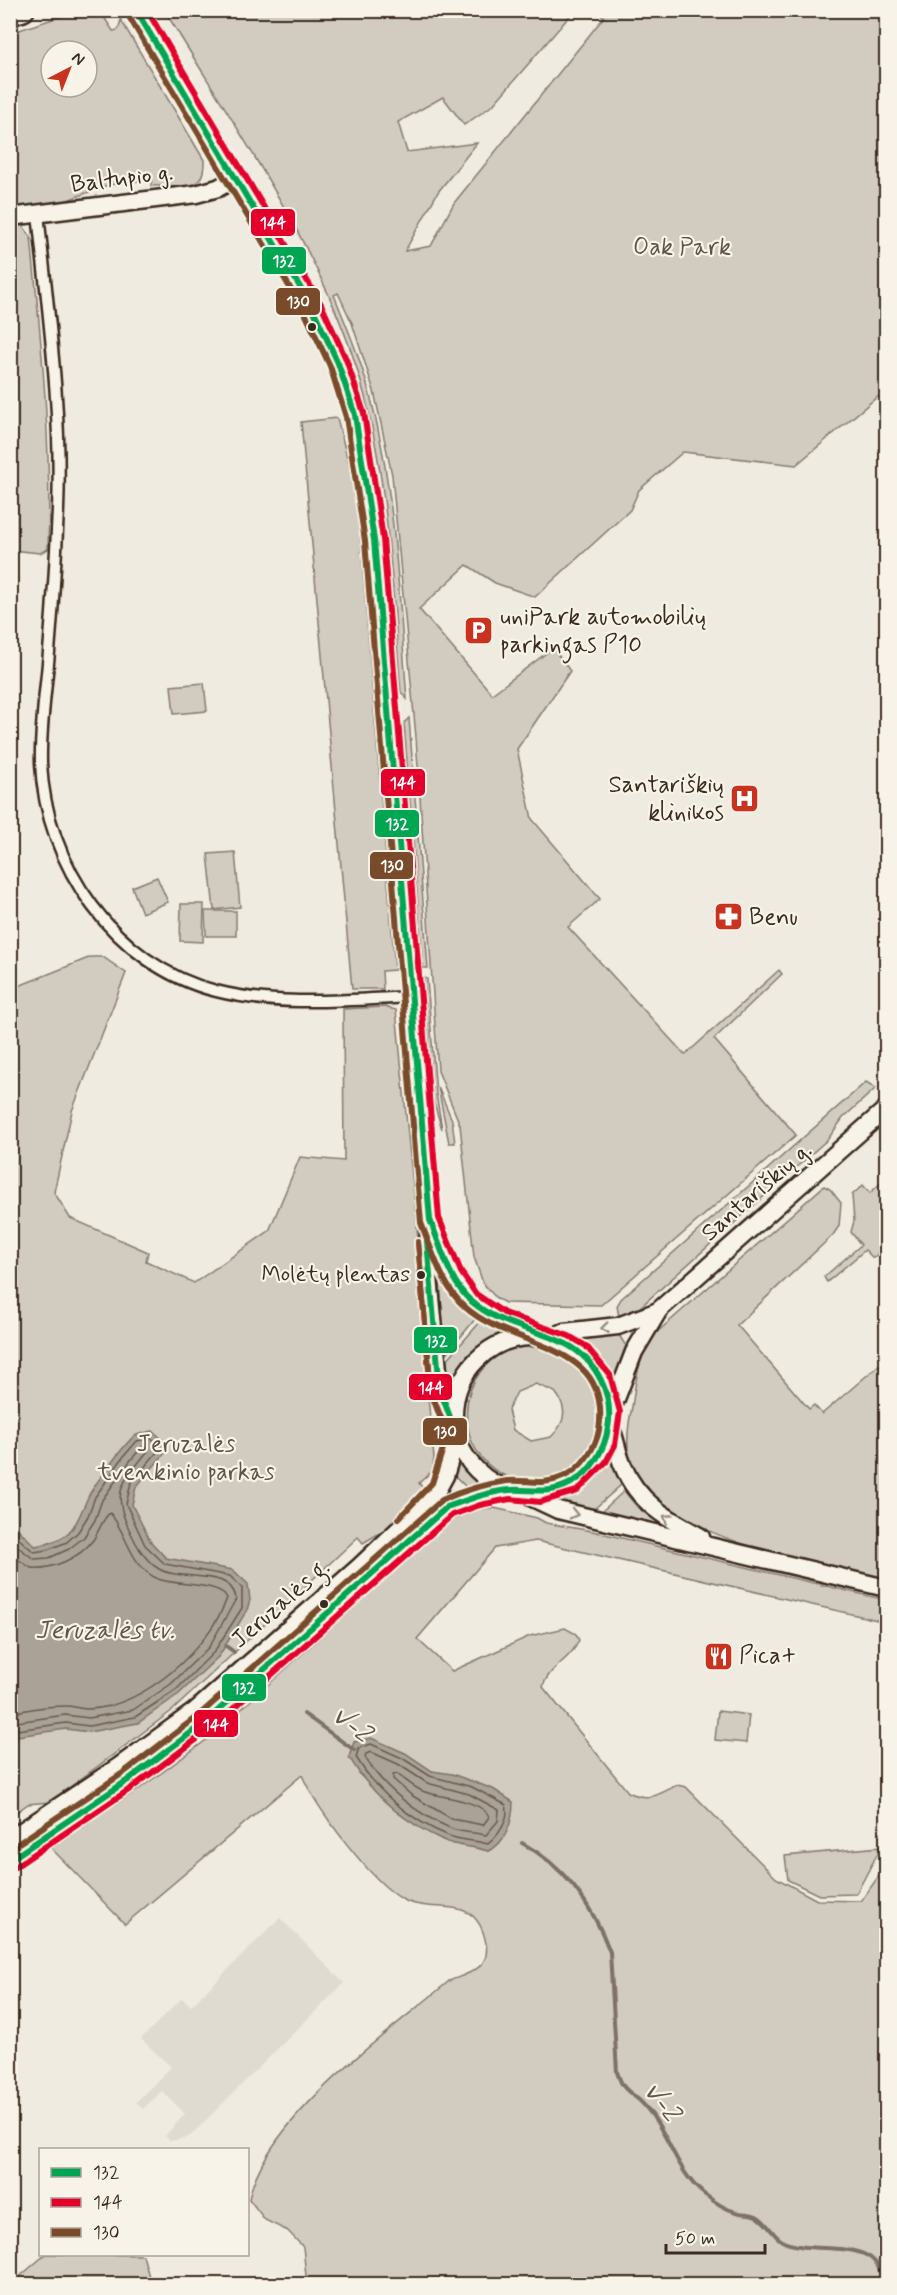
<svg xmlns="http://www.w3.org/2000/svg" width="897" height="2295" font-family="Mynerve,sans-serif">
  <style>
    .built { fill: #e0dbd0 }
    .green { fill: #d1cbc0; stroke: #867a6f; stroke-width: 1.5; fill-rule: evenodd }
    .water { fill: #aaa296; stroke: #7e7266; stroke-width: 1.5 }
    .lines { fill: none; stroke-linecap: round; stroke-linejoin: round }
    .shore { stroke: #675a4e; stroke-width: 1.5 }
    .stream { stroke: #7e7266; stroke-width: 4 }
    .street-casing { stroke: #3b2a1e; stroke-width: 15 }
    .secondary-casing { stroke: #3b2a1e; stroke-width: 21 }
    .highway-casing { stroke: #3b2a1e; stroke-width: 26 }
    .street { stroke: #f7f3e8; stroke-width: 10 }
    .secondary { stroke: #f7f3e8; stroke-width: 16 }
    .highway { stroke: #f7f3e8; stroke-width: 21 }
    .bus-1-casing { stroke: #f7f3e8; stroke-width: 10 }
    .bus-2-casing { stroke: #f7f3e8; stroke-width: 10 }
    .bus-3-casing { stroke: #f7f3e8; stroke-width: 10 }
    .bus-1 { stroke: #00a651; stroke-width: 6 }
    .bus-2 { stroke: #e4002b; stroke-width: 6 }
    .bus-3 { stroke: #7a4b2a; stroke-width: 6 }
    .oneway { stroke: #998e83 }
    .bus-dot { fill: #3b2a1e; stroke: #f7f3e8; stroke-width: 2 }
    .labels { text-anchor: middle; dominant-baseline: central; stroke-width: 4.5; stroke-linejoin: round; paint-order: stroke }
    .bus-label { font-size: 22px; fill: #3b2a1e; stroke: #f7f3e8; text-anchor: end }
    .street-label { font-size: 24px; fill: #3b2a1e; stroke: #f7f3e8 }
    .park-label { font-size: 24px; fill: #605246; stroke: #f7f3e8 }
    .poi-label { font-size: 24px; fill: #3b2a1e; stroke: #f7f3e8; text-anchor: start }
    .water-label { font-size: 26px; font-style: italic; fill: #625448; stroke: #f7f3e8 }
    .line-badge { stroke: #f7f3e8; stroke-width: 2 }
    .badge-label { font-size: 16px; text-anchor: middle; font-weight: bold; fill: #fff }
  </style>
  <rect width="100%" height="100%" fill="#efebe0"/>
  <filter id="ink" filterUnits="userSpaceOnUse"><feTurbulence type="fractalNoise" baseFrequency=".0167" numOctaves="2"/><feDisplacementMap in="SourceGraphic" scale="12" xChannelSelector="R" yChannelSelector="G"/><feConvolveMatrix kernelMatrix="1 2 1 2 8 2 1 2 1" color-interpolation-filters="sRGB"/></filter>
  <g filter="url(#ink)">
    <!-- built -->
    <polygon class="built" points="280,1918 344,1983 189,2137 170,2141 165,2136 185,2114 162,2091 143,2109 136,2102 171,2067 141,2039 182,1998 191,2006"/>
    <!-- green -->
    <g class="green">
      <path d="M77,11L102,14L113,31L118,30L121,20L204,160C205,198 175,184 151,186L152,179L108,185L65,201L11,208L10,33ZM51,51H87V87H51Z"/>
      <path d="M165,11H574L493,105L464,125L443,97L398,122L407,152L477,143L438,192L405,251L431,246L454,203L604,17L595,11H886V393L876,398L796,465L683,452L639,490L630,510L535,597L495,583L467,565L419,609L492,694L553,648L570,671L517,749L532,819L600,899L568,927L685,1055L779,970L782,974L714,1039L796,1135L601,1305L505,1303L496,1298L483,1283L474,1257L460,1125L438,1071L416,737L392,475L374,391L352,323L338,293L334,295C348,329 362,363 371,399C396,496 399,600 407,699L401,692C392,589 389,482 361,382C324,253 234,126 165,11Z"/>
      <path d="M13,223L23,226L31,237C41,342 52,444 48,549L40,553L11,550L10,224Z"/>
      <polygon points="337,418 351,473 360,535 395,970 382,971 383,989 352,989 301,422"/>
      <polygon points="204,683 207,711 174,714 171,686"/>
      <polygon points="409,718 428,968 423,968 404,723"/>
      <polygon points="235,852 240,907 214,910 208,854"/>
      <polygon points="157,877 168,902 142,913 132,887"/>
      <polygon points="181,904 204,904 203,942 180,941"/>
      <polygon points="205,911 236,911 236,936 206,936"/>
      <polygon points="91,957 103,957 126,973 72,1111 54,1192 70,1218 148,1252 146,1261 194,1283 269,1231 300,1157 344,1161 343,1009 385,1007 396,1010 429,1353 424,1355 434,1458 432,1471 419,1483 422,1487 430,1487 395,1524 363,1543 358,1537 173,1710 50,1802 28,1804 11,1816 11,989"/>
      <polygon points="424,978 427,979 436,1093 442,1129 434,1103"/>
      <polygon points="866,1082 876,1088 843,1118 828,1139 638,1309 619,1317 617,1306 621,1299"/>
      <polygon points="438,1087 452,1120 455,1143 449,1143"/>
      <polygon points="886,1178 886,1247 873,1258 865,1250 827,1282 824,1277 861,1245 851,1232 854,1221 852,1195 863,1185 870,1193"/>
      <path d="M824,1186L830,1189L841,1203L839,1226L833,1235L737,1325L809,1409L814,1405L822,1414L879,1365L886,1374V1580C818,1563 636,1537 628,1448C627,1435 629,1420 632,1407C636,1380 638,1356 655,1334Z"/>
      <polygon points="439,1267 456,1299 476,1318 445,1356"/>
      <path d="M481,1321L502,1332C473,1346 462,1367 448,1393L445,1362Z"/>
      <polygon points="619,1335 626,1346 614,1378 603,1360 581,1339"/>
      <path d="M529,1345C587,1345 625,1403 590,1453C578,1470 559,1480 539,1481C451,1487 438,1358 529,1345ZM536,1384L555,1392C568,1408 566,1423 551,1437L531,1441L513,1430L508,1410L517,1392Z"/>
      <polygon points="457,1455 483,1485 466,1487 455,1476"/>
      <polygon points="610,1456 621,1485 593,1510 553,1501 553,1498 585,1485"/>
      <polygon points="624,1491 638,1508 660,1524 601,1512"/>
      <path d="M494,1508L537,1518L546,1523L592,1531L886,1600V1622L536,1541L495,1548L417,1639L452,1671L530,1636L565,1628L576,1634L579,1640C571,1660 548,1667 543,1687L628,1792C650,1802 657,1795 677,1785L686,1787L776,1878L817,1900L861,1901L886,1866V2284H301L306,2276L303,2247L288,2231L265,2220L249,2199C264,2120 388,2033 449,1981C465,1974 491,1970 486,1944C477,1890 435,1917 402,1899C371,1881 316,1808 302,1775L125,1924L50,1847L142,1787L209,1738L449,1521L481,1509ZM405,1753L432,1771L488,1851L443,1840L398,1813L359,1774Z"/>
      <polygon points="718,1711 749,1715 746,1743 715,1740"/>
      <polygon points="881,1847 856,1894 819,1895 788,1880 785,1856"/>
      <polygon points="46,2254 143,2255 151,2284 11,2284"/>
    </g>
    <!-- water -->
    <g class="water">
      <path d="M153,1431L164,1441L165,1453L136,1487L132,1505L151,1542L166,1558L233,1570L248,1584L250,1600L247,1610L219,1656L179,1694L138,1723L89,1732L66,1729L11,1737V1522L35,1546C73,1541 75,1525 89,1495C93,1487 128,1439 135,1436C140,1433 147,1432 153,1431Z"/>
      <path d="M371,1738L405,1753L432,1771L452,1774L493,1789L513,1802C513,1820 506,1844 488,1851C473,1846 457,1847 443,1840C404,1822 371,1794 349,1757L354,1742Z"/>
    </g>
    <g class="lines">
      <!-- shore -->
      <g class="shore">
        <polyline points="10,1531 34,1552 47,1550 67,1542 78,1532 88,1516 95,1497 124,1456 137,1441 151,1438 158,1443 158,1451 131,1483 126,1504 145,1545 165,1564 230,1576 242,1588 242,1608 214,1652 176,1690 135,1717 89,1726 66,1723 10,1731"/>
        <path d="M10,1541L34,1559L49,1558L69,1549L84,1537L95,1520L102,1500L130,1461L141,1448L146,1447L148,1451C124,1481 110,1490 129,1529C136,1544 144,1560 159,1569C180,1582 232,1567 236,1599L209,1647L171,1684L133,1710L89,1718L65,1715L10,1723"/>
        <path d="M10,1554L31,1568C52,1570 80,1558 93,1540C99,1532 103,1517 110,1513C127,1533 130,1567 158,1579C176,1586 220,1582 227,1598C210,1647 143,1708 89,1709C81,1709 73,1706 66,1706C49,1706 27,1709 10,1714"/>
        <path d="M371,1744L402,1758L430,1776L472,1787L506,1805C510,1819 499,1835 488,1844C474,1840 460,1841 447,1835C410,1820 376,1791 356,1757L359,1748Z"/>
        <path d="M371,1752L398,1764L427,1783L469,1794L499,1810L498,1821L486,1835C474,1832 461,1833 450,1828C417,1814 383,1788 365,1757L366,1754Z"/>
        <path d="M397,1774C406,1780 415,1789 425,1792C439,1797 485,1801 489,1817L483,1825L452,1819L411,1795L393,1779V1775Z"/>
      </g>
      <!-- stream -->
      <g class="stream">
        <polyline points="226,1646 234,1652"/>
        <polyline points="304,1714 354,1750"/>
        <path d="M522,1843C566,1867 593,1906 610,1952L617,2072C623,2090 626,2089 639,2100C668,2127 674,2170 704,2194C713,2201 725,2209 736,2212C744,2215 751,2212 758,2217C769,2224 773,2237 784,2242C816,2256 882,2234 882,2284"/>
      </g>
      <defs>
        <path id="street" d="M38,213C48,312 62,410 58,509C56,557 53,604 49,652C46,689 40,726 41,763C45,864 115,966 216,991C279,1007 347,1000 411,997"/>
        <g id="secondary">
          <polyline points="136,10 313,309 338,363 355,415 374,540 430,1220 427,1257 440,1390 447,1414 455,1426"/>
          <polyline points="10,217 196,194 218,188 236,178"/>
          <path d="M431,1222C461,1294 461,1305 536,1335"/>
          <circle cx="532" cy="1415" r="78"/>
          <polyline points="549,1338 564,1332 618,1326 658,1311"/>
          <polyline points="611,1412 634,1352 659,1310 886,1109"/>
          <path d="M610,1426C616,1439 617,1453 623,1466C638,1503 668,1519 701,1537"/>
          <polyline points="524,1494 558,1510 886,1588"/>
          <polyline points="10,1839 118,1767 195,1711 359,1567 434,1496 445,1476 457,1436"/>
          <polyline points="10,1860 128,1780 204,1723 447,1507 467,1499 510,1490"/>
        </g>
        <polyline id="highway" points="10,14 23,10"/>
      </defs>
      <!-- street casing -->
      <use href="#street" class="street-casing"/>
      <!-- secondary casing -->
      <use href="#secondary" class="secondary-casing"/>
      <!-- highway casing -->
      <use href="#highway" class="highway-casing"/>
      <!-- street -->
      <use href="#street" class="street"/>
      <!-- secondary -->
      <use href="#secondary" class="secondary"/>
      <!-- highway -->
      <use href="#highway" class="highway"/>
      <defs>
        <g id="bus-1">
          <polyline points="427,1241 440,1390 457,1436"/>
          <path d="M10,1860L128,1780L204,1723L447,1507C467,1500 487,1492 509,1490C531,1488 547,1496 571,1483C591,1473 605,1449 608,1428C614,1396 597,1360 566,1344C534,1328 500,1326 471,1301C449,1282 441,1246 430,1220L374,540L355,415L338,363L313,309L136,10"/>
        </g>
        <g id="bus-2">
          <polyline points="418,1242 431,1392 449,1439"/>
          <polyline points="15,1867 133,1787 209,1730 452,1515 480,1505 510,1499 540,1502 577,1491 606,1462 615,1445 620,1412 610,1375 586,1346 569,1336 504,1313 476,1294 461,1272 439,1218 383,539 364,413 346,359 321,304 147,10"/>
        </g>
        <g id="bus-3">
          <polyline points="399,1518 432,1483 447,1436 431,1392 418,1242"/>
          <path d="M10,1849L123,1773L198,1716L442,1500C462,1491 485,1484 507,1481C530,1479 540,1487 565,1476C582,1468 596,1447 599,1430C613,1340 512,1350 465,1307C442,1287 432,1250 421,1223L365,541L346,417L330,366L305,313L128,15"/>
        </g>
      </defs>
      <!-- bus-1 casing -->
      <use href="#bus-1" class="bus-1-casing"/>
      <!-- bus-2 casing -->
      <use href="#bus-2" class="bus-2-casing"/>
      <!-- bus-3 casing -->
      <use href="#bus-3" class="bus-3-casing"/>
      <!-- bus-1 -->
      <use href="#bus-1" class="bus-1"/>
      <!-- bus-2 -->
      <use href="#bus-2" class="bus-2"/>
      <!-- bus-3 -->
      <use href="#bus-3" class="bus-3"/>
    </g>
    <!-- one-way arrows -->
    <defs><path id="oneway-chevron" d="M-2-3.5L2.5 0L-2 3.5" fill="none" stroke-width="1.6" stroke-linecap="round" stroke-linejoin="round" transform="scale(1.5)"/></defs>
    <g class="oneway">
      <use href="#oneway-chevron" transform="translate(605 1328) rotate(173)"/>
      <use href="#oneway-chevron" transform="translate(574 1514) rotate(13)"/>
      <use href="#oneway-chevron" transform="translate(667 1518) rotate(-147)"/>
    </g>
  </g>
  <!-- icons -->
  <defs>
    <symbol id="parking-square" viewBox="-11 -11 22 22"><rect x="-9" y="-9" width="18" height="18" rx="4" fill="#c8321e" stroke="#f7f3e8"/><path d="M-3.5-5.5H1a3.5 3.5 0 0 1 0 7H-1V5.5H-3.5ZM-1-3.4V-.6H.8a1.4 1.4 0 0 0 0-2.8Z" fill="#fff"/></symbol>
    <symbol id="hospital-square" viewBox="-11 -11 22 22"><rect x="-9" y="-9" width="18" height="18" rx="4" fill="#c8321e" stroke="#f7f3e8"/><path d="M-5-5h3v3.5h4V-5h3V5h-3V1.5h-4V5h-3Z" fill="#fff"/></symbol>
    <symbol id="pharmacy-square" viewBox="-11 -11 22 22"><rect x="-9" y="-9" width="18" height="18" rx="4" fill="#c8321e" stroke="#f7f3e8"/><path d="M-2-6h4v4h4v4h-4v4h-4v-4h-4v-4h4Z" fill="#fff"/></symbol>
    <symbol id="restaurant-square" viewBox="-11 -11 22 22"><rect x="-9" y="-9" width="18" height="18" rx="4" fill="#c8321e" stroke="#f7f3e8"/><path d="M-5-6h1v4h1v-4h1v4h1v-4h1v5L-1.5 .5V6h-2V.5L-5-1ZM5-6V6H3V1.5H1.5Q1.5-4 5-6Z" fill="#fff"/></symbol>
  </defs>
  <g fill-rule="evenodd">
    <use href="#parking-square" x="462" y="614" width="33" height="33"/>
    <use href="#hospital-square" x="728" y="782" width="33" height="33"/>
    <use href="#pharmacy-square" x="712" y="900" width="33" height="33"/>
    <use href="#restaurant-square" x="702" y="1640" width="33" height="33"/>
  </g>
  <!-- markers -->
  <g class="bus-dot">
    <circle cx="312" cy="327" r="5"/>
    <circle cx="421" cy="1275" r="5"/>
    <circle cx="324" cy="1604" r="5"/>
  </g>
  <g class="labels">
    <!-- bus labels -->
    <g class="bus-label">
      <text x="410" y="1275">Molėtų plentas</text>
    </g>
    <!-- street labels -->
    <g class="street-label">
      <text transform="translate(122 179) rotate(-7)">Baltupio g.</text>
      <text transform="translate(757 1192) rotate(-41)">Santariškių g.</text>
      <text transform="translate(281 1604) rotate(-41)">Jeruzalės g.</text>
    </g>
    <!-- park labels -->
    <g class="park-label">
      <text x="682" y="247">Oak Park</text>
      <text x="186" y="1444">Jeruzalės<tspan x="186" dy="28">tvenkinio parkas</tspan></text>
    </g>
    <!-- poi labels -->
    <g class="poi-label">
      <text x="500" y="617">uniPark automobilių<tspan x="500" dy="28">parkingas P10</tspan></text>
      <text x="724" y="785" text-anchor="end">Santariškių<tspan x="724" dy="28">klinikos</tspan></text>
      <text x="749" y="917">Benu</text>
      <text x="739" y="1656">Pica+</text>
    </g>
    <!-- water labels -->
    <g class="water-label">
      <text x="105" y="1631">Jeruzalės tv.</text>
      <text transform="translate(351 1725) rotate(37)">V-2</text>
      <text transform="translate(661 2102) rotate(51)">V-2</text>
    </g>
  </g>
  <g class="line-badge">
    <rect x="250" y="208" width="46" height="29" rx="6" fill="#e4002b"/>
    <rect x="261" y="246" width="46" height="29" rx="6" fill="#00a651"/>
    <rect x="275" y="287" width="46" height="29" rx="6" fill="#7a4b2a"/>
    <rect x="380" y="768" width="46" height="29" rx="6" fill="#e4002b"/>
    <rect x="374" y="809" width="46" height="29" rx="6" fill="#00a651"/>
    <rect x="369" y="851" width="45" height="29" rx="6" fill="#7a4b2a"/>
    <rect x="413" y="1326" width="45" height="28" rx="6" fill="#00a651"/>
    <rect x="408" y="1373" width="45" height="28" rx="6" fill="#e4002b"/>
    <rect x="422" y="1417" width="46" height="29" rx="6" fill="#7a4b2a"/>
    <rect x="221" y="1673" width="46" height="29" rx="6" fill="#00a651"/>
    <rect x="193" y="1709" width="46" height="29" rx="6" fill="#e4002b"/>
  </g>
  <g class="badge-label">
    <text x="273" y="228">144</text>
    <text x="284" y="266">132</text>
    <text x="298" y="307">130</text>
    <text x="403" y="788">144</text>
    <text x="397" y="829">132</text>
    <text x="392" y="871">130</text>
    <text x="436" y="1346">132</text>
    <text x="431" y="1393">144</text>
    <text x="445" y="1437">130</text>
    <text x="244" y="1693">132</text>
    <text x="216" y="1730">144</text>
  </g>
  <!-- margin -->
  <rect width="897" height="2295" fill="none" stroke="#f7f3e8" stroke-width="36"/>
  <rect x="18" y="18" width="861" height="2259" fill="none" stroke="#3b2a1e" stroke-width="2" filter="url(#ink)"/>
  <!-- legend -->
  <rect x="39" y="2148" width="210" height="108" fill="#f7f3e8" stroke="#aca397" stroke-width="1.5"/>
  <rect x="51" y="2168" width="30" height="9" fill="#00a651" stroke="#aca397" stroke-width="1.5"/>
  <text x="93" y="2178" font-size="18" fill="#3b2a1e">132</text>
  <rect x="51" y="2198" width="30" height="9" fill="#e4002b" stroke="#aca397" stroke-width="1.5"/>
  <text x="93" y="2208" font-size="18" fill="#3b2a1e">144</text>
  <rect x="51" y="2228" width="30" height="9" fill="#7a4b2a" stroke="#aca397" stroke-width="1.5"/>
  <text x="93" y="2238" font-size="18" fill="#3b2a1e">130</text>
  <!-- north arrow -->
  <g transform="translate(69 69) rotate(42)"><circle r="28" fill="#f7f3e8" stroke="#aca397" stroke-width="1.5"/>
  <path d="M0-4.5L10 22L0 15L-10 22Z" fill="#c8321e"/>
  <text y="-9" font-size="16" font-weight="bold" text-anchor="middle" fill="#3b2a1e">N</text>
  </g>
  <!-- scale -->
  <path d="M666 2244v9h99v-9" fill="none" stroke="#3b2a1e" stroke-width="3"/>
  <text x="675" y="2244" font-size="18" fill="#3b2a1e" stroke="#f7f3e8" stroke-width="4.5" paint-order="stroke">50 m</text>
</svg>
